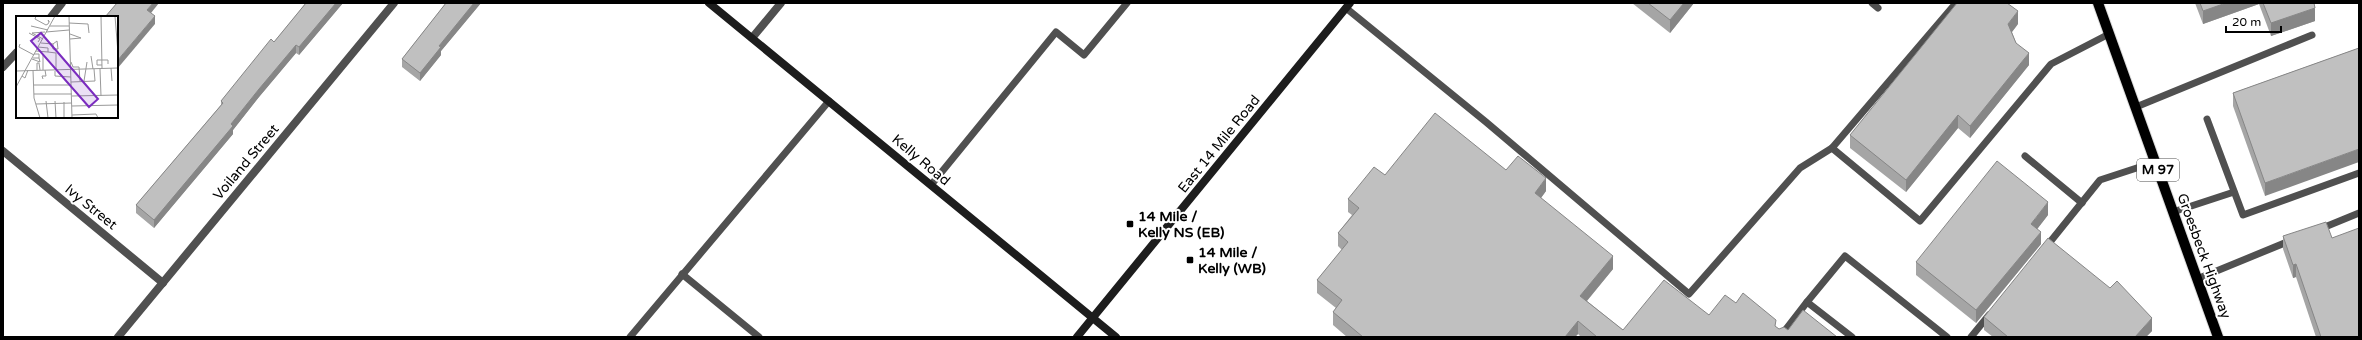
<svg xmlns="http://www.w3.org/2000/svg" width="2362" height="340" font-family="'Varela Round',sans-serif">
  <style>
    .lines { fill: none; stroke-linecap: round; stroke-linejoin: round }
    .primary-casing { stroke: #dbdbdb; stroke-width: 12 }
    .lane { stroke: #505050; stroke-width: 7 }
    .street { stroke: #505050; stroke-width: 8 }
    .secondary { stroke: #1d1d1d; stroke-width: 8 }
    .primary { stroke: #000; stroke-width: 10 }
    .wall { fill: #a5a5a5 }
    .shaded-wall { fill: #868686 }
    .building { fill: #c0c0c0; stroke: #868686 }
    .poi-dot { fill: #000; stroke: #fff; stroke-width: 1.5 }
    .labels { text-anchor: middle; dominant-baseline: central; stroke-width: 4; stroke-linejoin: round; paint-order: stroke }
    .shield { fill: #fff; stroke: #4c4c4c; stroke-width: 1 }
    .shield-label { font-size: 13px; font-weight: bold; fill: #000 }
    .street-label { font-size: 14px; fill: #000; stroke: #fff }
    .poi-label { font-size: 14px; font-weight: bold; fill: #000; stroke: #fff; text-anchor: start }
    .inset-road { fill: none; stroke: #999; stroke-width: 1 }
    .view { fill: #7b2cbf; fill-opacity: 0.15; stroke: #7b2cbf; stroke-width: 2 }
    .inset-edge { fill: none; stroke: #000; stroke-width: 2 }
  </style>
  <rect width="100%" height="100%" fill="#fff"/>
  <g class="lines">
    <defs>
      <polyline id="primary" points="2098,3 2218,337"/>
    </defs>
    <!-- primary casing -->
    <use href="#primary" class="primary-casing"/>
    <!-- lane -->
    <g class="lane">
      <polyline points="1872,3 1878,8"/>
      <polyline points="1956,3 1832,148 1920,221 2051,64 2109,34"/>
      <polyline points="1346,8 1486,122 1689,294 1800,168 1832,148"/>
      <polyline points="2136,107 2312,35"/>
      <polyline points="2207,119 2243,215 2359,173"/>
      <polyline points="2025,156 2082,203"/>
      <polyline points="931,185 1056,32 1084,55 1127,3"/>
      <polyline points="2173,212 2234,192"/>
      <polyline points="2320,229 2359,213"/>
      <polyline points="2046,247 2100,180 2155,162"/>
      <polyline points="682,274 759,337"/>
      <polyline points="2197,279 2292,240"/>
      <polyline points="1807,302 1845,256 1947,337"/>
      <polyline points="630,337 829,101"/>
      <polyline points="1780,337 1807,302 1852,337"/>
      <polyline points="1971,337 1989,315"/>
    </g>
    <!-- street -->
    <g class="street">
      <polyline points="51,17 62,3"/>
      <polyline points="752,38 781,3"/>
      <polyline points="3,67 17,52"/>
      <polyline points="3,151 163,283"/>
      <polyline points="118,337 394,3"/>
    </g>
    <!-- secondary -->
    <g class="secondary">
      <polyline points="709,3 1116,337"/>
      <polyline points="1077,337 1350,3"/>
    </g>
    <!-- primary -->
    <use href="#primary" class="primary"/>
  </g>
  <!-- wall -->
  <g class="wall">
    <polygon points="306,3 343,3 299,55 296,53 259,97 233,130 233,134 154,228 136,213 136,205 221,105 221,101 274,42"/>
    <polygon points="446,3 481,3 441,51 441,55 420,81 402,67 402,59"/>
    <polygon points="1632,3 1694,3 1670,33"/>
    <polygon points="2195,3 2314,3 2315,21 2271,36 2259,4 2203,24"/>
    <polygon points="2018,24 2012,32 2016,43 2029,65 1970,138 1958,128 1906,192 1850,148 1850,135"/>
    <polygon points="2359,48 2265,196 2233,106 2233,93"/>
    <polygon points="1506,170 1546,191 1541,198 1613,269 1587,301 1623,330 1709,315 1736,303 1776,327 1779,329 1788,330 1837,337 1581,337 1578,334 1575,337 1347,337 1333,325 1333,312 1336,308 1317,293 1317,280 1342,250 1338,246 1338,233 1352,215 1348,212 1348,199 1385,175"/>
    <polygon points="2048,215 2037,229 2041,244 1976,323 1916,275 1916,262"/>
    <polygon points="2283,236 2359,337 2316,337 2296,277 2293,278 2283,249"/>
    <polygon points="1984,317 2152,331 2146,337 1993,337 1984,330"/>
  </g>
  <!-- shaded-wall -->
  <g class="shaded-wall">
    <polygon points="153,3 159,3 147,18 147,10"/>
    <polygon points="336,3 343,3 299,55 299,47"/>
    <polygon points="474,3 481,3 441,51 441,55 420,81 420,73 439,46"/>
    <polygon points="1684,3 1694,3 1670,33 1670,20"/>
    <polygon points="2226,3 2259,3 2259,4 2203,24 2203,11"/>
    <polygon points="2315,8 2315,21 2271,36 2271,23"/>
    <polygon points="2018,11 2018,24 2008,37 2008,24"/>
    <polygon points="155,16 155,24 117,69 117,61"/>
    <polygon points="296,45 296,53 259,97 233,130 233,134 154,228 154,220 259,89"/>
    <polygon points="2029,53 2029,65 1970,138 1970,126"/>
    <polygon points="1958,115 1958,128 1906,192 1906,180"/>
    <polygon points="2359,149 2359,162 2265,196 2265,183"/>
    <polygon points="1546,178 1546,191 1535,206 1535,193"/>
    <polygon points="2048,202 2048,215 2031,237 2031,224"/>
    <polygon points="2041,232 2041,244 1976,323 1976,310"/>
    <polygon points="1613,256 1613,269 1580,309 1580,296"/>
    <polygon points="2296,264 2296,277 2293,278 2293,265"/>
    <polygon points="2152,318 2152,331 2146,337 2135,337"/>
    <polygon points="1578,321 1578,334 1575,337 1565,337"/>
  </g>
  <!-- building -->
  <g class="building">
    <polygon points="117,3 153,3 147,10 155,16 117,61 117,17 105,17"/>
    <polygon points="306,3 336,3 299,47 296,45 259,89 231,124 233,126 154,220 136,205 223,103 221,101 271,39 274,42"/>
    <polygon points="446,3 474,3 439,46 441,47 420,73 402,59"/>
    <polygon points="1648,3 1684,3 1670,20"/>
    <polygon points="1957,3 2007,3 2018,11 2008,24 2016,43 2029,53 1970,126 1958,115 1906,180 1850,135"/>
    <polygon points="2200,3 2226,3 2203,11"/>
    <polygon points="2263,3 2314,3 2315,8 2271,23"/>
    <polygon points="2359,48 2359,149 2265,183 2233,93"/>
    <polygon points="1435,113 1506,170 1518,156 1546,178 1535,193 1613,256 1580,296 1623,330 1664,280 1709,315 1725,295 1736,303 1743,293 1776,320 1775,326 1779,329 1784,327 1788,330 1803,310 1837,337 1597,337 1578,321 1565,337 1363,337 1333,312 1342,300 1317,280 1348,242 1338,233 1359,208 1348,199 1374,167 1385,175"/>
    <polygon points="1997,161 2048,202 2031,224 2041,232 1976,310 1916,262"/>
    <polygon points="2326,222 2332,238 2359,228 2359,337 2321,337 2296,264 2293,265 2283,236"/>
    <polygon points="2048,238 2110,288 2117,281 2152,318 2135,337 2008,337 1984,317"/>
  </g>
  <!-- markers -->
  <g class="poi-dot">
    <rect x="1126" y="220" width="8" height="8" rx="2"/>
    <rect x="1186" y="256" width="8" height="8" rx="2"/>
  </g>
  <g class="labels">
    <!-- shield labels -->
    <rect class="shield" x="2137" y="159" width="42" height="22" rx="3"/>
    <g class="shield-label">
      <text x="2158" y="170">M 97</text>
    </g>
    <!-- street labels -->
    <g class="street-label">
      <text transform="translate(1219 144) rotate(-51)">East 14 Mile Road</text>
      <text transform="translate(921 160) rotate(40)">Kelly Road</text>
      <text transform="translate(246 162) rotate(-50)">Voiland Street</text>
      <text transform="translate(91 207) rotate(39)">Ivy Street</text>
      <text transform="translate(2204 256) rotate(70)">Groesbeck Highway</text>
    </g>
    <!-- poi labels -->
    <g class="poi-label">
      <text x="1138" y="216">14 Mile /<tspan x="1138" dy="16">Kelly NS (EB)</tspan></text>
      <text x="1198" y="252">14 Mile /<tspan x="1198" dy="16">Kelly (WB)</tspan></text>
    </g>
  </g>
  <!-- overview -->
  <g transform="translate(16 16)">
    <rect width="102" height="102" fill="#fff"/>
    <path class="inset-road" d="M20,0L19,3L30,9L32,8L33,6V5L32,4L33,6M53,0L56,102M85,0L86,52M99,0L102,37M53,7L72,8L73,17M15,10L32,14M34,10H53M30,16L53,14M13,17L24,23L22,26M27,23L16,17L29,16M54,23L65,22L54,18M25,27L37,28V33H42L41,25L37,28M4,28L3,31L18,39M20,35L32,36V32L22,31M32,36L40,37V53M75,40L77,53M17,42H23V38H18M16,43L24,46L23,42M55,46L57,51H63L64,65M86,49H81V44H92V48M95,52L96,65M84,53L85,80M17,54L18,82L24,102M21,54V47H23L24,54M27,54V38M0,55L102,52M39,55V60L55,61M6,60L9,62L12,54M27,63L26,60H30L29,54M68,65L71,46M55,66L79,65L78,53M18,69H55M0,71L39,0M18,78H56M56,80L102,79M30,85L32,102M39,85L40,102M20,88L56,87M56,90L102,89M56,99L80,98L82,102M48,102V86"/>
    <path class="view" d="M25,17L82,83L73,91L15,25Z"/>
    <rect width="102" height="102" class="inset-edge"/>
  </g>
  <!-- border -->
  <rect width="2362" height="340" fill="none" stroke="#000000" stroke-width="8"/>
  <!-- scale -->
  <path d="M2226 26v6h55v-6" fill="none" stroke="#000000" stroke-width="2"/>
  <text x="2232" y="26" font-size="12" fill="#000000" stroke="#ffffff" stroke-width="3" paint-order="stroke">20 m</text>
</svg>
